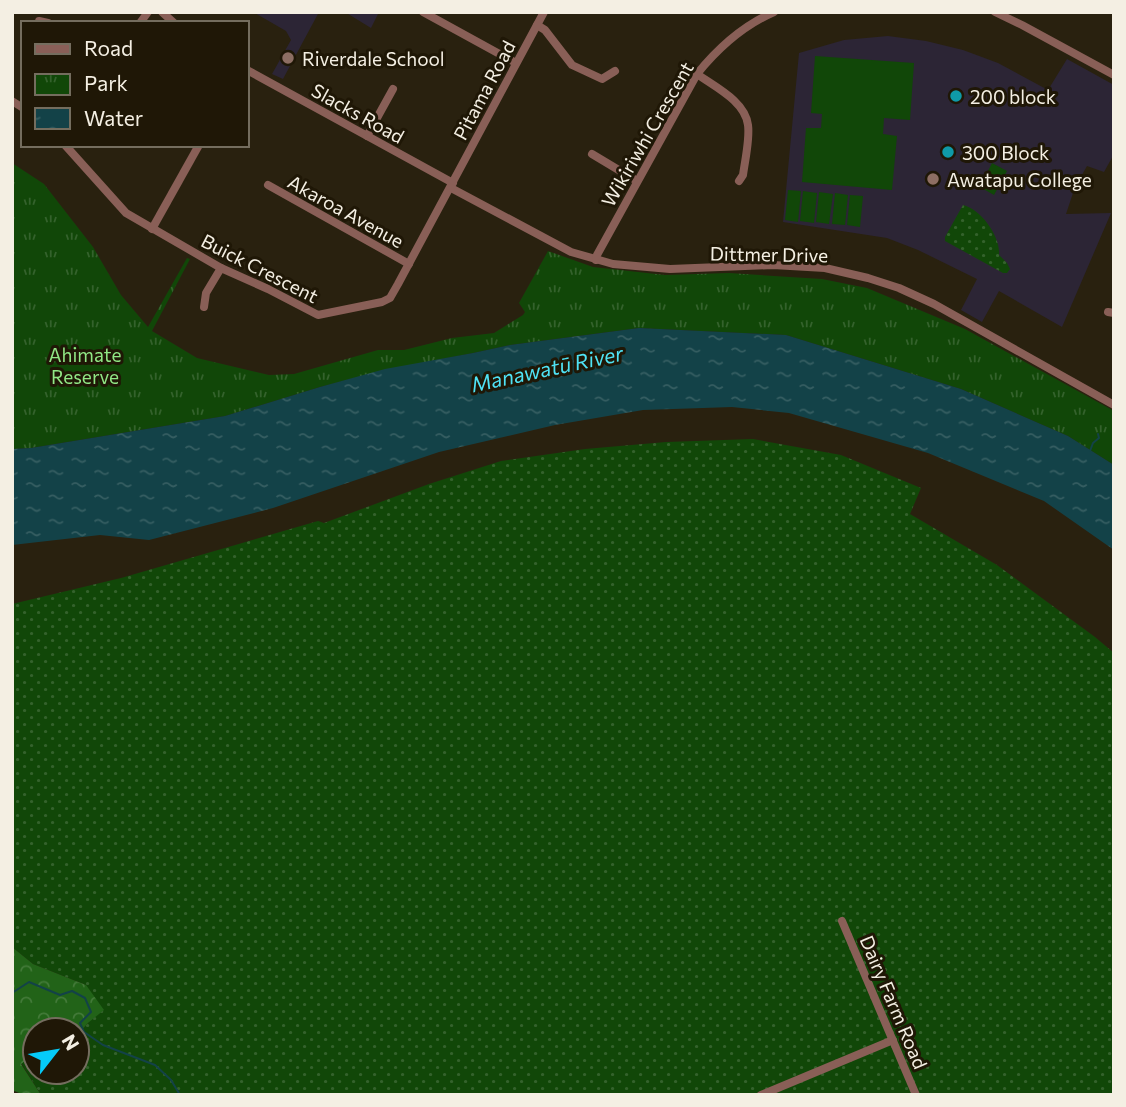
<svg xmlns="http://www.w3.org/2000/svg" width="1126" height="1107" font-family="Commissioner,sans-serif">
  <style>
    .education { fill: #2c2535 }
    .grass { fill: url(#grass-dots) }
    .forest { fill: url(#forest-crowns) }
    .park { fill: url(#park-tufts) }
    .pitch { fill: #114708 }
    .water { fill: url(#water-ripples) }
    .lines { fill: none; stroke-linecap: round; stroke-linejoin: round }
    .stream { stroke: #134248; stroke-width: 2 }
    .minor { stroke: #895f57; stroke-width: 8 }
    .education-dot { fill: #8d6e63; stroke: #1f1706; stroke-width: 2.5 }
    .culture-dot { fill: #0f9aa8; stroke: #1f1706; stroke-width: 2.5 }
    .labels { text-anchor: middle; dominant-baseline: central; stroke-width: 6; stroke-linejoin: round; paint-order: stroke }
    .poi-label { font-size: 19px; fill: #f4efe3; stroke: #1f1706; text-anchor: start }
    .street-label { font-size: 19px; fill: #f4efe3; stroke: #1f1706 }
    .park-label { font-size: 19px; fill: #91e785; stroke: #1f1706 }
    .water-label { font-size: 21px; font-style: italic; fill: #4fe3f5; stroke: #1f1706 }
  </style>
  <defs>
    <pattern id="grass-dots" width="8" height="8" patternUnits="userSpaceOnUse" patternTransform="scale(1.75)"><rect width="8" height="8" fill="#114708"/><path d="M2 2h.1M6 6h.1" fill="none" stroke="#34622c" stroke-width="1.8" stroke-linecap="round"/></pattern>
    <pattern id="forest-crowns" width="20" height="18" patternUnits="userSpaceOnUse" patternTransform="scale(1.75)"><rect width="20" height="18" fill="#226318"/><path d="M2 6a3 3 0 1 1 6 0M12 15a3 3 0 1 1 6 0" fill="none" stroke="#437a39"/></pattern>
    <pattern id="park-tufts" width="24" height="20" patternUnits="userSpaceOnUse" patternTransform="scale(1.75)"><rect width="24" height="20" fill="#114708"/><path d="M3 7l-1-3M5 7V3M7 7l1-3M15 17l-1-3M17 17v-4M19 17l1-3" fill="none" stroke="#34622c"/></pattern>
    <pattern id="water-ripples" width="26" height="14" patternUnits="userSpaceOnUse" patternTransform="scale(1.75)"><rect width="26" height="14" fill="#134248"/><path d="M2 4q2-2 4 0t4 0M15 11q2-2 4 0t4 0" fill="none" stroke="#365e62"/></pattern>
  </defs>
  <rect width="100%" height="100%" fill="#29210f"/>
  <!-- education -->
  <g class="education">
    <polygon points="253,12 319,12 283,79 272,74 291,40 286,31"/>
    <polygon points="345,12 379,12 371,28"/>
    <polygon points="888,36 926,41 963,50 998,63 1048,90 1067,59 1114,85 1114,154 1104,172 1087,166 1075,187 1066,214 1111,213 1062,327 999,291 982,322 961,310 977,279 918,250 887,238 783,222 799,53 844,40"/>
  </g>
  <!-- grass -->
  <g class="grass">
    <path d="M963,205C981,209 1001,237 999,255L1007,263L1010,269L1007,273H1003L945,241V237Z"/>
    <polygon points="753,439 841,455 921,488 910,514 997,565 1095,637 1114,653 1114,1095 41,1095 21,1063 35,1054 35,1072 77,1072 77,1035 89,1022 86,985 33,964 12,947 12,604 121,578 318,521 324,523 429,484 501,461 585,449 666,442"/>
  </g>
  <!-- forest -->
  <polygon class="forest" points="12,947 33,964 86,985 104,1010 89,1022 77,1035 77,1030 35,1030 35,1054 21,1064 41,1095 24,1095 12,1090"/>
  <!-- park -->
  <polygon class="park" points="12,163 44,184 93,247 121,295 148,327 187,258 190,259 152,331 197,358 269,375 294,374 378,350 404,350 452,338 494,333 523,315 525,312 519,303 548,251 593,267 665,275 729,273 822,279 867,288 965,329 1114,411 1114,465 1068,436 961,389 786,335 639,328 510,345 473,353 385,370 320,387 225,416 31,448 12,449"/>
  <!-- pitch -->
  <g class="pitch">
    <polygon points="815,56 914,63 910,120 884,118 883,134 897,136 892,190 802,182 806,128 821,128 822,114 811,113"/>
    <polygon points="992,163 1007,171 994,195 980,187"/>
    <polygon points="788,190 801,191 798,222 785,220"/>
    <polygon points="803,191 817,193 814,223 800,221"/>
    <polygon points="819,192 833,194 829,224 816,222"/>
    <polygon points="835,193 848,195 845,225 832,224"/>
    <polygon points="850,195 863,196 860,227 847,225"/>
  </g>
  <!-- water -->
  <polygon class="water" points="639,328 786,335 961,389 1068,436 1114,465 1114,550 1044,501 928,453 789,413 732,407 643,410 555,425 439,452 273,508 149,540 100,535 12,545 12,449 31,448 225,416 320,387 385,369 473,353 510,345"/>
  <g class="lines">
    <!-- stream -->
    <g class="stream">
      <polyline points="1090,451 1093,443 1099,438 1098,434"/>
      <polyline points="12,993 29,982 60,995 72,991 85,998 91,1012 80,1023 84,1032 103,1045 155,1065 171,1080 180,1095"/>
    </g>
    <!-- minor -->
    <g class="minor">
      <polyline points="162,12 174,23"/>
      <polyline points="423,12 516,63"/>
      <polyline points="995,12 1022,25 1114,75"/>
      <polyline points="39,21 48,23"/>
      <polyline points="140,23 148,12"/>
      <polyline points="537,25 545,30 572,65 602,79 615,71"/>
      <polyline points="247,70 453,183"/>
      <path d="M697,74C715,87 745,101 748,125C750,139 745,160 743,175L739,181"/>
      <polyline points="12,101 23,108"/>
      <polyline points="367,136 393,89"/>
      <polyline points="65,145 126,213 221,268 268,289 318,315 382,302 390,298 398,284 544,12"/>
      <polyline points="592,154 637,181"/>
      <polyline points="268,185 409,264"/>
      <polyline points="451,188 571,252 613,264 670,269 773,265 825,268 868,278 899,288 934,304 1114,405"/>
      <polyline points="152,229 199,145"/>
      <path d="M596,260L597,255L697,74C718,48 742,26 774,12"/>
      <polyline points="204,307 206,293 221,268"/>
      <polyline points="1108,312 1114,313"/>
      <polyline points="842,921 916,1095"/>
      <polyline points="761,1095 893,1040"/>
    </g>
  </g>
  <!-- markers -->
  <g class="education-dot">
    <circle cx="288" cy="58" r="7"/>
    <circle cx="933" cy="179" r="7"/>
  </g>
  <g class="culture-dot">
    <circle cx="956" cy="96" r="7"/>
    <circle cx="948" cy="152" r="7"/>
  </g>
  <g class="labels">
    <!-- poi labels -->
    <g class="poi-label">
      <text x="302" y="58">Riverdale School</text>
      <text x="970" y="96">200 block</text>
      <text x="962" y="152">300 Block</text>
      <text x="947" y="179">Awatapu College</text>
    </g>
    <!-- street labels -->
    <g class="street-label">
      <text transform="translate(484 90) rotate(-62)">Pitama Road</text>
      <text transform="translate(358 113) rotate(29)">Slacks Road</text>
      <text transform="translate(647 134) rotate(-60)">Wikiriwhi Crescent</text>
      <text transform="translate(346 211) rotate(29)">Akaroa Avenue</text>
      <text transform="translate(769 254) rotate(1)">Dittmer Drive</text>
      <text transform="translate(260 268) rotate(27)">Buick Crescent</text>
      <text transform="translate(894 1002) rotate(67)">Dairy Farm Road</text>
    </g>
    <!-- park labels -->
    <g class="park-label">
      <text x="85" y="354">Ahimate<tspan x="85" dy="22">Reserve</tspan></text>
    </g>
    <!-- water labels -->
    <g class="water-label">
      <text transform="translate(547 368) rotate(-12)">Manawatū River</text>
    </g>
  </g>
  <!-- border -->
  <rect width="1126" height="1107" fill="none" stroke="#f4efe3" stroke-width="28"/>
  <!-- legend -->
  <rect x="21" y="21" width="228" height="126" fill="#1f1706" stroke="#746d5e" stroke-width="2"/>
  <rect x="35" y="44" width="35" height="10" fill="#895f57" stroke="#746d5e" stroke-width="2"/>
  <text x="84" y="56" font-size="21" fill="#f4efe3">Road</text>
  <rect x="35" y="74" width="35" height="21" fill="url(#park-tufts)" stroke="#746d5e" stroke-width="2"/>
  <text x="84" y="91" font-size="21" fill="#f4efe3">Park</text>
  <rect x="35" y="108" width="35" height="21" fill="url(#water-ripples)" stroke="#746d5e" stroke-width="2"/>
  <text x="84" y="126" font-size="21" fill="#f4efe3">Water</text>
  <!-- north arrow -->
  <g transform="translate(56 1051) rotate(59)"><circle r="33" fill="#1f1706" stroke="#746d5e" stroke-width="2"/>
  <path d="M0-5L12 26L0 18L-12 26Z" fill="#05cbf9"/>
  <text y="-10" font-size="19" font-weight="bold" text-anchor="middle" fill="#f4efe3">N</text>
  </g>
</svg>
